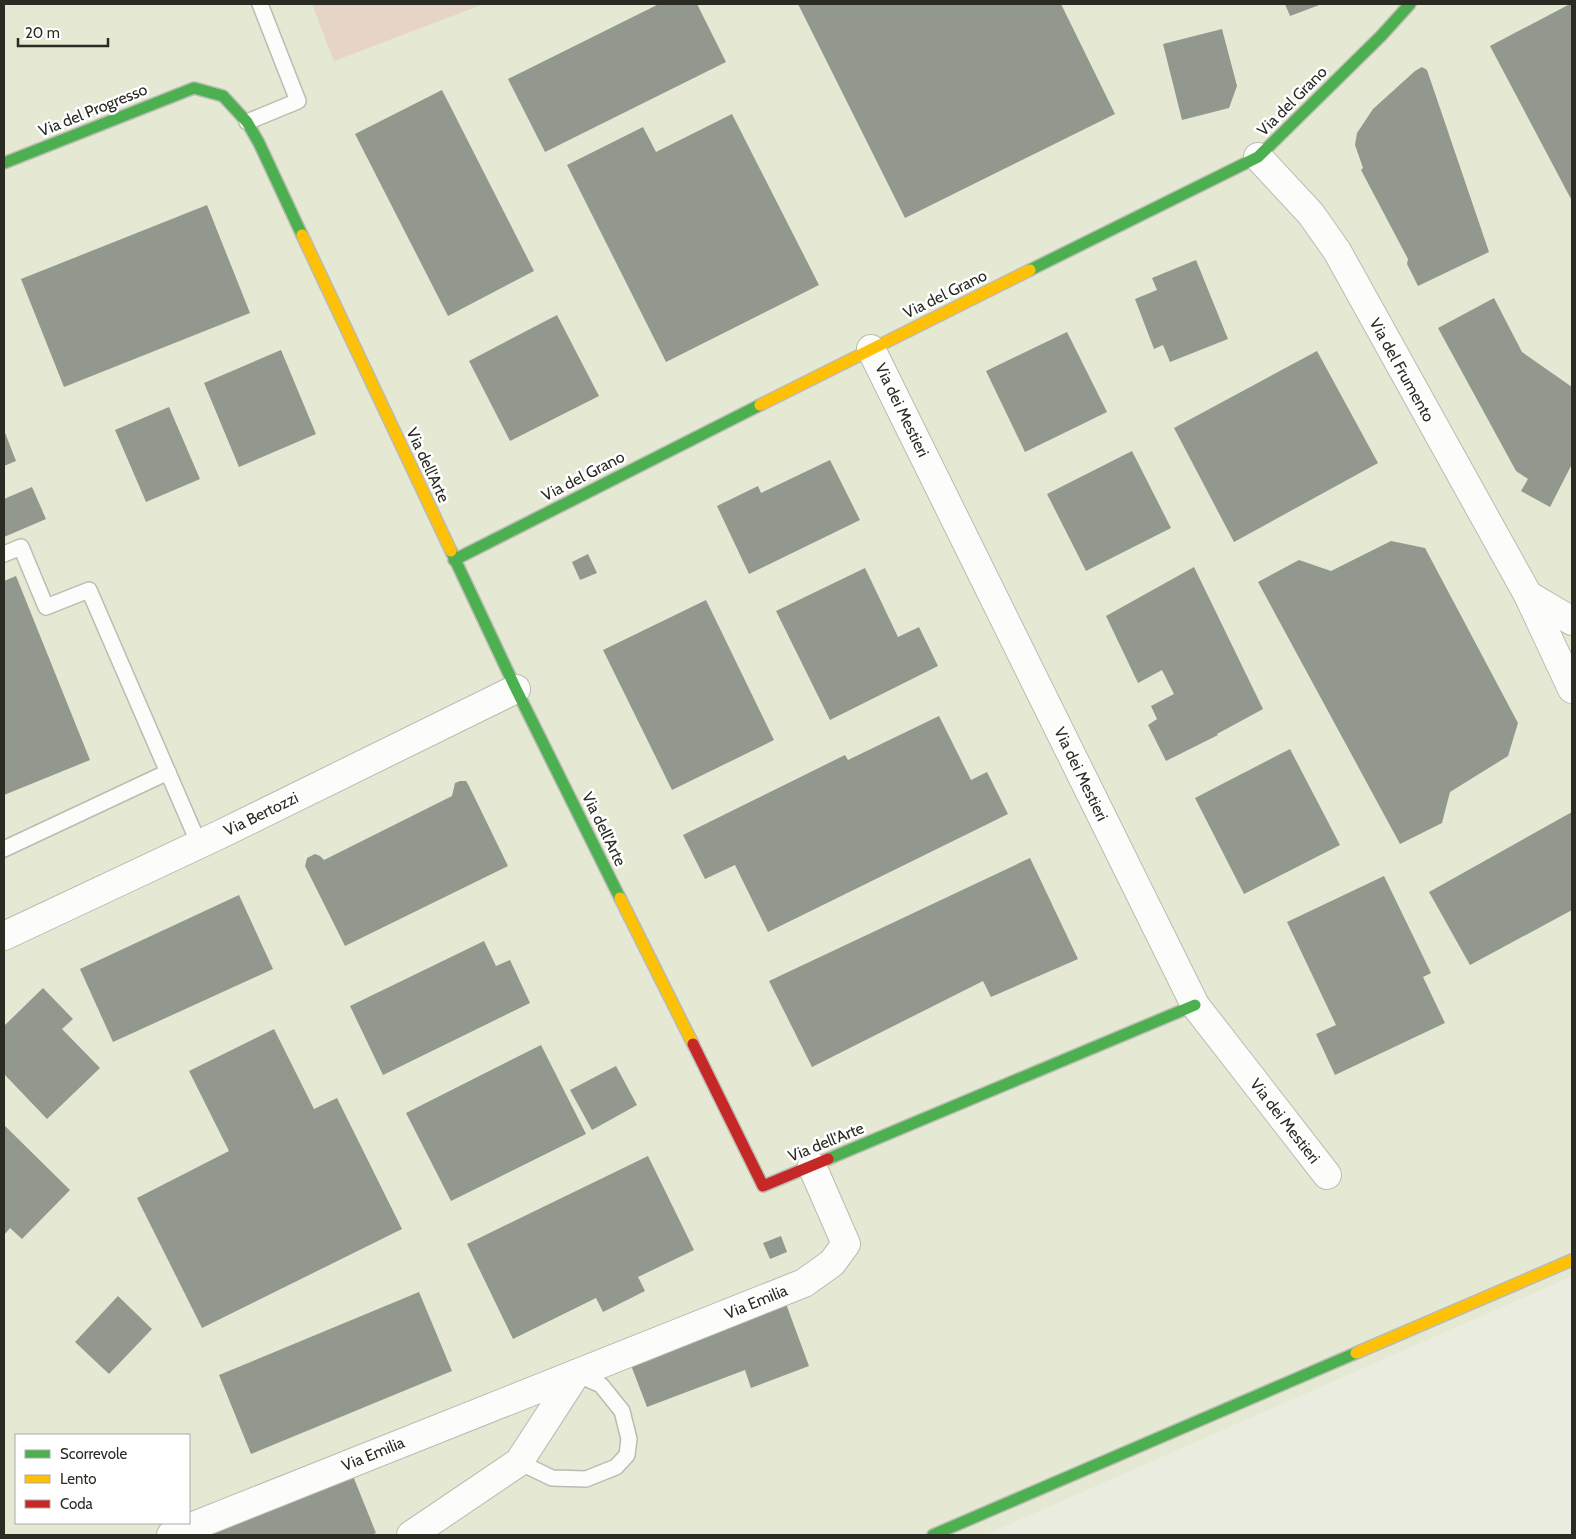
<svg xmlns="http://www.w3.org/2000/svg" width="1576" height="1539" font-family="Cabin,sans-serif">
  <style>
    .built { fill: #e5e8d2; fill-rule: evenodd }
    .green { fill: #e6d4c6 }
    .building { fill: #92988e }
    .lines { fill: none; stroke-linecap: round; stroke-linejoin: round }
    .lane-casing { stroke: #babcb2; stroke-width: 18 }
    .street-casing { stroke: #babcb2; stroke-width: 30 }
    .fast-casing { stroke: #babcb2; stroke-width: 14 }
    .slow-casing { stroke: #babcb2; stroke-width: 14 }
    .jam-casing { stroke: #babcb2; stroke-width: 14 }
    .lane { stroke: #fcfcfa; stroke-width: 15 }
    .street { stroke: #fcfcfa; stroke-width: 28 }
    .fast { stroke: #4caf50; stroke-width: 11 }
    .slow { stroke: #ffc107; stroke-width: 11 }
    .jam { stroke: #c62828; stroke-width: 11 }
    .labels { text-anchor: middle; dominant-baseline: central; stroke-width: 5; stroke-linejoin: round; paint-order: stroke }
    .street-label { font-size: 16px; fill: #2a2b23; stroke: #fff }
  </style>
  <rect width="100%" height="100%" fill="#eaece0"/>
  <!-- built -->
  <path class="built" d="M4,4H1572V1276L985,1535H4ZM16,1435H189V1523H16Z"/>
  <!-- green -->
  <polygon class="green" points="312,4 484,4 334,61"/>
  <!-- building -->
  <g class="building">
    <polygon points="659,4 697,4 726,62 545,152 508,79"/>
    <polygon points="798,4 1061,4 1115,114 905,218"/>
    <polygon points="1285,4 1322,4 1290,16"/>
    <polygon points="1570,4 1572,4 1572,201 1490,46"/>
    <polygon points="1222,29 1237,86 1229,108 1182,120 1163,44"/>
    <polygon points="1422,67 1427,70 1489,252 1418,286 1407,264 1408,259 1361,170 1363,168 1355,145 1357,133 1373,109 1415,71"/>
    <polygon points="442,90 534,271 448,316 355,134"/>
    <polygon points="732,114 819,285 666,362 567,165 643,127 656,152"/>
    <polygon points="207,205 250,313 64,387 21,279"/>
    <polygon points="1196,260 1228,339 1170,362 1163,345 1154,349 1135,299 1157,290 1152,278"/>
    <polygon points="1494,298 1522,352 1572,387 1572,464 1550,507 1521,491 1528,479 1516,471 1438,328"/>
    <polygon points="557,315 599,396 510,441 469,361"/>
    <polygon points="1067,332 1107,412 1025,452 986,371"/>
    <polygon points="281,350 316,434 239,467 204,383"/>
    <polygon points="1317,351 1378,463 1234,542 1174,428"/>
    <polygon points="169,407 200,479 146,502 115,430"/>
    <polygon points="4,430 16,461 4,466"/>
    <polygon points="1132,451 1171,528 1086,571 1047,494"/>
    <polygon points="830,460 860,520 749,574 717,506 758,486 761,493"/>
    <polygon points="32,487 46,519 4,537 4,499"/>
    <polygon points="1391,541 1425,548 1518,723 1508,756 1450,792 1442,823 1400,844 1258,582 1299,560 1331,571"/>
    <polygon points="588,554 597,573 580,580 572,562"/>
    <polygon points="1194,567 1263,709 1217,734 1218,735 1166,761 1148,725 1157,719 1151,706 1174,694 1162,670 1138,683 1106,616"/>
    <polygon points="865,568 898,637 919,627 938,666 830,720 776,611"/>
    <polygon points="16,576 90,760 4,795 4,581"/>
    <polygon points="706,600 774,740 672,790 603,650"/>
    <polygon points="939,716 971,780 987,772 1008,814 768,932 735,865 705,879 683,835 845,755 848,760"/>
    <polygon points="1290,749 1340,845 1244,894 1195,798"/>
    <polygon points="460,781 466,781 469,786 508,866 345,946 305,866 307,858 315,854 320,856 324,860 452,796 455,783"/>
    <polygon points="1572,812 1572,910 1470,965 1429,892"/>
    <polygon points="1030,858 1078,959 991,997 983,981 812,1067 769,981"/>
    <polygon points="1384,876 1431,973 1423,977 1445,1023 1335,1075 1316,1034 1336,1025 1287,922"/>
    <polygon points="239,895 273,969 113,1042 80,969"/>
    <polygon points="484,941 496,966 510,960 530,1003 383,1075 350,1006"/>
    <polygon points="43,988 73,1019 62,1029 100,1068 47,1119 4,1074 4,1026"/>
    <polygon points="274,1029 314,1109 337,1098 402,1229 202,1328 137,1198 229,1151 189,1071"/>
    <polygon points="541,1045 586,1134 451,1201 406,1113"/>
    <polygon points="616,1066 637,1105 592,1130 570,1090"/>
    <polygon points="4,1125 70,1190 22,1239 10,1228 4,1235"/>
    <polygon points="648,1156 694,1250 638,1277 645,1291 603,1312 596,1298 513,1339 467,1244"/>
    <polygon points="781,1236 787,1252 770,1259 763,1243"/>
    <polygon points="419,1292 452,1371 251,1454 219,1375"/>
    <polygon points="118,1296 152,1329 109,1374 75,1342"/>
    <polygon points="785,1301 809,1366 751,1388 745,1370 647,1407 629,1360"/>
    <polygon points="351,1471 376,1533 371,1535 188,1535"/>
  </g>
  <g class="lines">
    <defs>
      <g id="lane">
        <polyline points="247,122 298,101 260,4"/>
        <polyline points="4,554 21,547 46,607 89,590 199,844"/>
        <polyline points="4,849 168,772"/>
        <polyline points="519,1462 552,1478 586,1479 616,1467 627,1455 629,1439 622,1411 601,1385 576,1374"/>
      </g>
      <g id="street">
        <polyline points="1258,157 1311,214 1337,251 1528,595 1572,689"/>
        <polyline points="871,349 1195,1005 1327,1175"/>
        <polyline points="1528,595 1572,621"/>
        <polyline points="4,936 221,834 516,689"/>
        <polyline points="171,1535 804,1283 832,1263 846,1244 812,1166"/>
        <polyline points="411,1535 519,1462 576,1374"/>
      </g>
      <g id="fast">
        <polyline points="4,163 194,88 223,96 247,122 259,143 302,235"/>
        <polyline points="1030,270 1258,157 1381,36 1410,4"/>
        <polyline points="451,551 516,689 620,898"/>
        <polyline points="454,560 760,405"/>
        <polyline points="828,1159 1195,1005"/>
        <polyline points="933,1535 1356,1353"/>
      </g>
      <g id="slow">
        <polyline points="302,235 451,551"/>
        <polyline points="760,405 1030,270"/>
        <polyline points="620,898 693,1044"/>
        <polyline points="1356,1353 1572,1260"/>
      </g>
      <polyline id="jam" points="693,1044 763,1186 828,1159"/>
    </defs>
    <!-- lane casing -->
    <use href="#lane" class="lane-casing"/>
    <!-- street casing -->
    <use href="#street" class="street-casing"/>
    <!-- fast casing -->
    <use href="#fast" class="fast-casing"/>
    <!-- slow casing -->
    <use href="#slow" class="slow-casing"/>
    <!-- jam casing -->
    <use href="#jam" class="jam-casing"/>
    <!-- lane -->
    <use href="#lane" class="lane"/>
    <!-- street -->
    <use href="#street" class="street"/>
    <!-- fast -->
    <use href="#fast" class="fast"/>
    <!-- slow -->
    <use href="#slow" class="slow"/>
    <!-- jam -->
    <use href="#jam" class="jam"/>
  </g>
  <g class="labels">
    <!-- street labels -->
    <g class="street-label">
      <text transform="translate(1292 101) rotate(-45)">Via del Grano</text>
      <text transform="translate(93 110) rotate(-22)">Via del Progresso</text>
      <text transform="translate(945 294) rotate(-26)">Via del Grano</text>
      <text transform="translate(1402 370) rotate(61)">Via del Frumento</text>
      <text transform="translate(902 410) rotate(64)">Via dei Mestieri</text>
      <text transform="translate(428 465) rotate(65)">Via dell'Arte</text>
      <text transform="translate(583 476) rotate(-27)">Via del Grano</text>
      <text transform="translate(1081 774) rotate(64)">Via dei Mestieri</text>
      <text transform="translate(261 814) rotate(-26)">Via Bertozzi</text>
      <text transform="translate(604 829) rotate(64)">Via dell'Arte</text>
      <text transform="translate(1285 1121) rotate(52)">Via dei Mestieri</text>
      <text transform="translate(826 1142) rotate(-22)">Via dell'Arte</text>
      <text transform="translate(756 1302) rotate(-22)">Via Emilia</text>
      <text transform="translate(373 1454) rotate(-22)">Via Emilia</text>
    </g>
  </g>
  <!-- border -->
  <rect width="1576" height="1539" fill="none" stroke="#2a2b23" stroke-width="10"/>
  <!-- legend -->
  <rect x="15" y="1434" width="175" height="90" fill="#ffffff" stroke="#aaaaa7"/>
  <rect x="25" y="1450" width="25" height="8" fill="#4caf50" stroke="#aaaaa7"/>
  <text x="60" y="1459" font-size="15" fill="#2a2b23">Scorrevole</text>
  <rect x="25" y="1475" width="25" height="8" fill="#ffc107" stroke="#aaaaa7"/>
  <text x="60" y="1484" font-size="15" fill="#2a2b23">Lento</text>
  <rect x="25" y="1500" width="25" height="8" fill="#c62828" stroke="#aaaaa7"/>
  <text x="60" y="1509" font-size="15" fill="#2a2b23">Coda</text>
  <!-- scale -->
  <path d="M18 38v8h90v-8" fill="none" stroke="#2a2b23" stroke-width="2.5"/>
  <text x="25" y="38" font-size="15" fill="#2a2b23" stroke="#ffffff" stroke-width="4" paint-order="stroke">20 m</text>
</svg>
